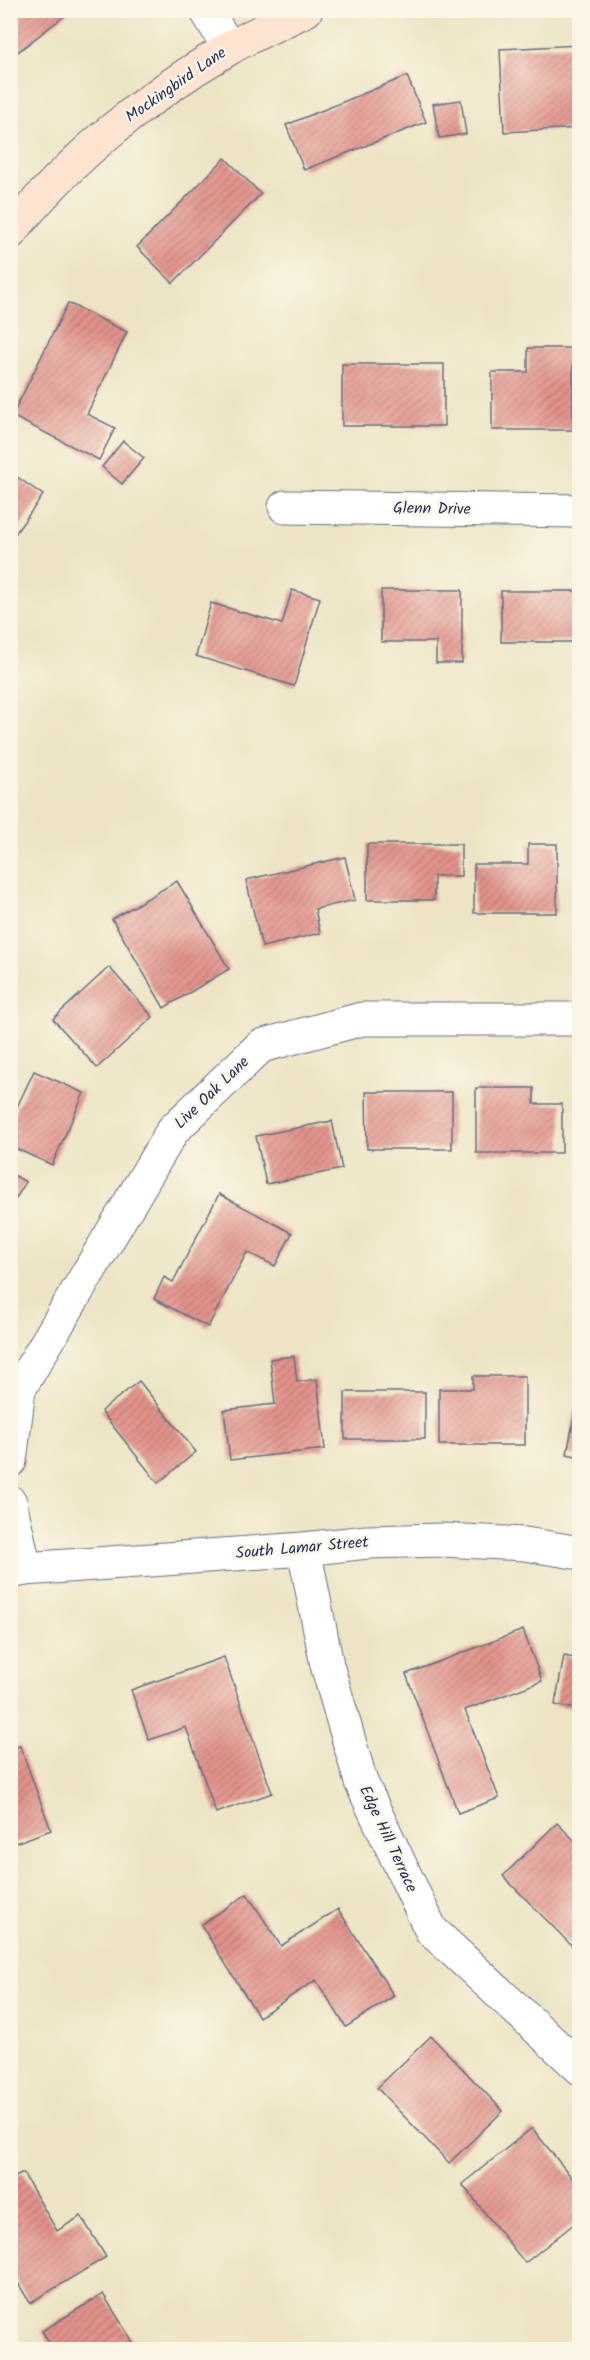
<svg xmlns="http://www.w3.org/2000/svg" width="590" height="2360" font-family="Kalam,sans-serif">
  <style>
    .building { fill: url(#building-hatch) }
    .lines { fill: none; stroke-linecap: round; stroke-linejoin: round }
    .street-casing { stroke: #646e81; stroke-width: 35 }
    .secondary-casing { stroke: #646e81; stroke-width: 35 }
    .street { stroke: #fff; stroke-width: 33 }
    .secondary { stroke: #fde4d1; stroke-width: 33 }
    .labels { text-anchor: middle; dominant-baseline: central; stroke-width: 4.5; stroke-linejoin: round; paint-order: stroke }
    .street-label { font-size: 16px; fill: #1b2f5e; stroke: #fcf5e5 }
  </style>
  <defs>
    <pattern id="building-hatch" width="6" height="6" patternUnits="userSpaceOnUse" patternTransform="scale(1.5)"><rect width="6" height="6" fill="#e2938b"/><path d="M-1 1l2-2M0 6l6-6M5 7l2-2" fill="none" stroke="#b67875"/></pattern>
  </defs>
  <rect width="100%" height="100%" fill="#fcf5e5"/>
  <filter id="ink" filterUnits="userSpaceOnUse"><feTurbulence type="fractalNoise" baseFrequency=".0167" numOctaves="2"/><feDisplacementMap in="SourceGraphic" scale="12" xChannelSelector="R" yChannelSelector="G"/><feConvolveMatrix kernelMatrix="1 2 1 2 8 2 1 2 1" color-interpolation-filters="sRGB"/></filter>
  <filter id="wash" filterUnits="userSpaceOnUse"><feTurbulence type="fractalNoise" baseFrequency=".008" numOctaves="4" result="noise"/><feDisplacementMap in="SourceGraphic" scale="24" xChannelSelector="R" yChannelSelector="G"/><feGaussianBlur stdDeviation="1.35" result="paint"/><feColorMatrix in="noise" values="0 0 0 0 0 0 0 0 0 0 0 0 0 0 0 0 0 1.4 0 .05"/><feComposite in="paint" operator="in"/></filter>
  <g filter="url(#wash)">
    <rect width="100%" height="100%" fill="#ece4c3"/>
    <g id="blocks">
      <!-- building -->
      <g class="building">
        <polygon points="10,10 72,10 10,58"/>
        <polygon points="580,45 580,128 504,132 500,49"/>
        <polygon points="407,76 426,122 304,170 286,125"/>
        <polygon points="461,100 466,134 439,138 433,104"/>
        <polygon points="225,158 261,194 173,283 137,247"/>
        <polygon points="68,303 127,332 87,414 115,428 99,460 12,416"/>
        <polygon points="528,348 573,348 573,430 492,430 492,372 528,372"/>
        <rect x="342" y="364" width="102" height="62"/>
        <polygon points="123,441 144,458 122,484 102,467"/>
        <polygon points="10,472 43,495 10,541"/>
        <polygon points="292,590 320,598 294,686 196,656 211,603 282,624"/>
        <polygon points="381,590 462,590 462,663 436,663 436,642 381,642"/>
        <rect x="501" y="591" width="79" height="51"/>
        <polygon points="367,844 461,844 461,876 434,876 434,900 367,900"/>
        <polygon points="528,844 557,844 557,913 474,913 474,864 528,864"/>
        <rect x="577" y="853" width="3" height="63"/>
        <polygon points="345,857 355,900 315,909 320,933 262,947 246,880"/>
        <polygon points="177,881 229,969 164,1008 112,919"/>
        <polygon points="109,967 153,1017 97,1068 53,1019"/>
        <polygon points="34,1071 84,1093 52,1165 10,1146 10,1122"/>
        <polygon points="476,1088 534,1088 534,1104 562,1104 562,1153 476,1153"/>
        <polygon points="366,1092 452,1092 452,1149 367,1149"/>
        <polygon points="332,1121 342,1169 266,1184 256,1136"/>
        <polygon points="10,1173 26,1182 10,1208"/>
        <polygon points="219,1194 292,1233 275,1266 247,1252 208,1327 154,1299 164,1277 173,1282"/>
        <polygon points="294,1356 297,1382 317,1379 325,1449 230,1460 224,1410 275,1404 270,1359"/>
        <polygon points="473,1376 525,1376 525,1445 439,1445 439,1389 473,1389"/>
        <polygon points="139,1381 196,1452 158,1483 101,1411"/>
        <rect x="345" y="1392" width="80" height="47"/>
        <polygon points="578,1396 580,1396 580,1457 567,1454"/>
        <polygon points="523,1630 542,1681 465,1710 499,1798 458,1813 406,1674"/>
        <polygon points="564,1656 580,1659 580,1710 555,1705"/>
        <polygon points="224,1657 272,1793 216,1813 186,1727 149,1740 131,1690"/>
        <polygon points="20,1746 51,1830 10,1845 10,1749"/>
        <polygon points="557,1823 580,1846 580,1954 503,1876"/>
        <polygon points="247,1894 281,1946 338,1909 394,1996 346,2027 316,1980 259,2017 201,1925"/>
        <polygon points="431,2036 503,2111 449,2163 377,2088"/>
        <polygon points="532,2128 580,2188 580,2219 525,2263 462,2184"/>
        <polygon points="23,2173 57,2231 81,2216 106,2257 30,2303 10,2270 10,2180"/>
        <polygon points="103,2294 138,2350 53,2350 42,2331"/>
      </g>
    </g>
  </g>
  <g filter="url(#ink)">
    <use href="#blocks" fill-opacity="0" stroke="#646e81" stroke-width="1.5"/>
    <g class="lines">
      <defs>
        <g id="street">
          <polyline points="206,10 229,48"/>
          <polyline points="285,507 580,511"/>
          <polyline points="10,1461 19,1389 173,1130 261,1046 362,1019 580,1019"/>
          <polyline points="10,1502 25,1569"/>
          <polyline points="304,1549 327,1665 361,1782 431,1930 580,2068"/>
          <polyline points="10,1572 25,1569 304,1549 367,1542 442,1540 525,1544 580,1553"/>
        </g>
        <path id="secondary" d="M10,233C69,159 147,96 228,49C253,34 280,23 306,10"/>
      </defs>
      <!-- street casing -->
      <use href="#street" class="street-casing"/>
      <!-- secondary casing -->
      <use href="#secondary" class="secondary-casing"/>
      <!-- street -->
      <use href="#street" class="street"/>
      <!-- secondary -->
      <use href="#secondary" class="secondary"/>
    </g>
  </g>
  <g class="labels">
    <!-- street labels -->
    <g class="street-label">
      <text transform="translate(176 85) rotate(-35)">Mockingbird Lane</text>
      <text transform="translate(432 509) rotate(1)">Glenn Drive</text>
      <text transform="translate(212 1093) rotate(-44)">Live Oak Lane</text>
      <text transform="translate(302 1548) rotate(-5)">South Lamar Street</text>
      <text transform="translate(388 1839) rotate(65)">Edge Hill Terrace</text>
    </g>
  </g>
  <!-- margin -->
  <rect width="590" height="2360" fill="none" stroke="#fcf5e5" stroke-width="36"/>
</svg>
